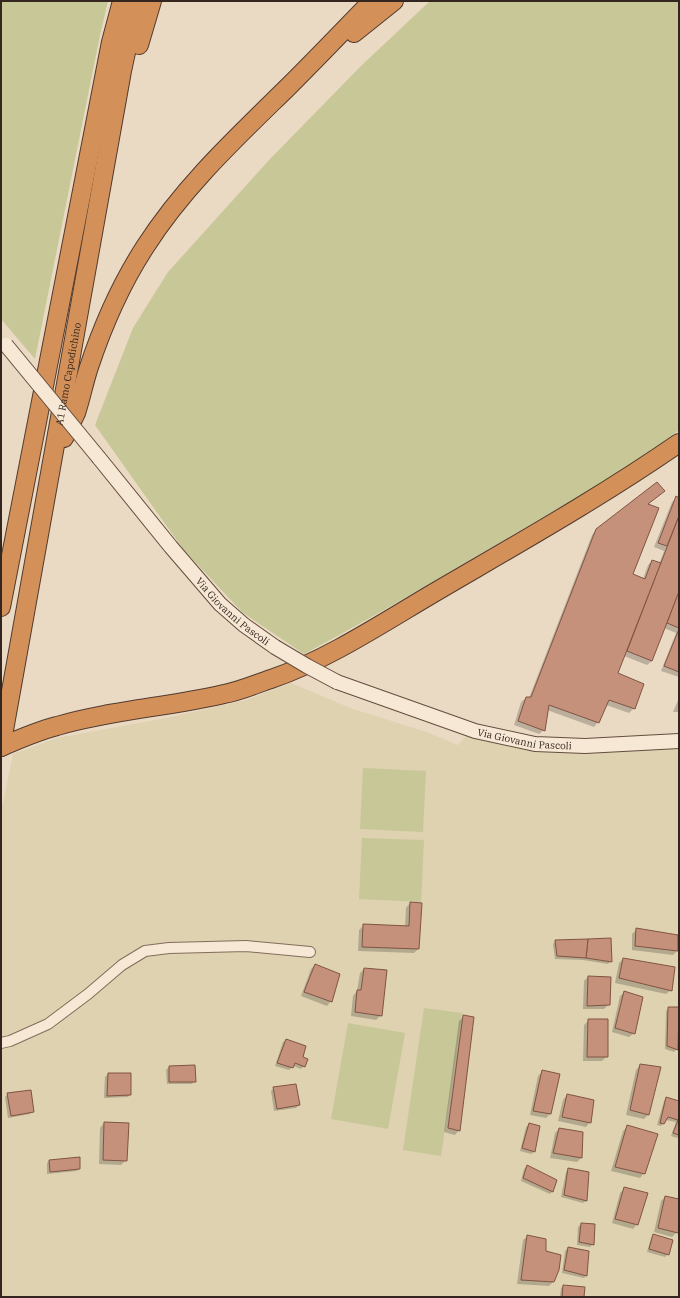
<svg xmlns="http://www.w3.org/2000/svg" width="680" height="1298" font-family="'IBM Plex Serif',serif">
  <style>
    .farmland { fill: #dfd2b1 }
    .green { fill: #c7c797 }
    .shadow { fill: #0003 }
    .building { fill: #c5917b; stroke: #805443 }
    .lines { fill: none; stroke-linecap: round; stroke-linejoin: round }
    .street-casing { stroke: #836c5b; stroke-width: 12 }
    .secondary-casing { stroke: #644d3e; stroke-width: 16 }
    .highway-casing { stroke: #513b2f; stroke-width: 20 }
    .street { stroke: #f6e8d5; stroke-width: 10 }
    .secondary { stroke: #f6e8d5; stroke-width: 14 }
    .highway { stroke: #d49059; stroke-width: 18 }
    .secondary-bridge-casing { stroke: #644d3e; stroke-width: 16; stroke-linecap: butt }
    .secondary-bridge { stroke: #f6e8d5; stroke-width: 14 }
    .labels { text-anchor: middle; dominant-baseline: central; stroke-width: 3; stroke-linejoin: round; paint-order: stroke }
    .street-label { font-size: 10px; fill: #34261e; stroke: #f2e5d1 }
  </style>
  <rect width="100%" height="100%" fill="#eadac3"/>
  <!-- farmland -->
  <polygon class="farmland" points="291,683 353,709 427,732 458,745 467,735 679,746 679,1297 1,1297 1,812 13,754 57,738 166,718 246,700"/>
  <!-- green -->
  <g class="green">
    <polygon points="1,1 108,1 100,35 35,359 1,319"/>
    <path d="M430,1H679V430C631,469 576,498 523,529C450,571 378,615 304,654L242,612L183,549L95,425L133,328L168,272L270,159L361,66Z"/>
    <polygon points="363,768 426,771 423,832 360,829"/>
    <polygon points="362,838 424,840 421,902 359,899"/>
    <polygon points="424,1008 462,1013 441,1156 403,1150"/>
    <polygon points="348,1023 405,1033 388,1129 331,1119"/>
  </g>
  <!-- shadow -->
  <g class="shadow">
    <polygon points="679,493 679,589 677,594 679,595 679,677 661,671 676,633 664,628 652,661 647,665 624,656 617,673 634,708 629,713 606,705 598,722 594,727 547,710 544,730 539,734 514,725 521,702 526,698 529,698 592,535 596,530 647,504 632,575 643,579 648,565 652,561 659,564 664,551 654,547 672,502 677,498"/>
    <polygon points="679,698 679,712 673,712"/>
    <polygon points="410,903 418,949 414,953 358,951 359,930 364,925 405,927 406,908"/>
    <polygon points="637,929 677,951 673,955 632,950 632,934"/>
    <polygon points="555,941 611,961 608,964 583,960 555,959 553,944"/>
    <polygon points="623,959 671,990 666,994 615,983 619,963"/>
    <polygon points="315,965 331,1001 327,1006 301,996 311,969"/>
    <polygon points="364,969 386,971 381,1015 376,1020 351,1016 353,996 357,991 360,973"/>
    <polygon points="588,977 609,1004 604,1009 583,1009 584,981"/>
    <polygon points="625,992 634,1033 629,1037 612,1032 620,996"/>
    <polygon points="669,1008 677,1049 674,1052 665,1049 666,1011"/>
    <polygon points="463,1017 459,1130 455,1135 444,1132 459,1021"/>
    <polygon points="589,1020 607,1056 602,1061 583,1061 584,1025"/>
    <polygon points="286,1040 302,1057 304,1066 301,1069 293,1066 289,1070 275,1066 283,1042"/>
    <polygon points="640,1065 660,1068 648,1115 644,1119 626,1115 636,1070"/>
    <polygon points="169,1067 195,1081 192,1084 167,1084 166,1070"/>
    <polygon points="543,1071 551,1113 546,1118 530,1115 538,1076"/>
    <polygon points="108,1074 130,1074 130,1094 128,1097 104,1098 105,1077"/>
    <polygon points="274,1088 299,1105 296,1108 274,1111 271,1091"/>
    <polygon points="8,1094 32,1111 30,1114 8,1118 5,1097"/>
    <polygon points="567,1095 590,1122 586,1127 558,1121 563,1100"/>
    <polygon points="666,1098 679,1102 679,1136 677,1138 671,1136 676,1122 666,1120 661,1126 657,1125 664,1101"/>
    <polygon points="104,1123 126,1160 121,1165 99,1164 100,1128"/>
    <polygon points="529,1124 534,1152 531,1154 520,1151 526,1127"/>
    <polygon points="628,1126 644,1173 640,1178 611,1171 623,1131"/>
    <polygon points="559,1129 581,1158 577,1162 550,1158 555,1133"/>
    <polygon points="49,1161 79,1168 77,1171 47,1174 47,1163"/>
    <polygon points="527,1166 553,1191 550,1194 521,1181 524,1169"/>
    <polygon points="568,1169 588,1173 586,1201 583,1203 561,1197 566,1172"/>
    <polygon points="624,1189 637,1224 633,1229 612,1223 620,1193"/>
    <polygon points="665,1197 679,1200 679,1224 677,1232 672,1237 654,1232 661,1201"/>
    <polygon points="581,1224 593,1244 590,1247 577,1245 578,1227"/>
    <polygon points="654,1235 668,1254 665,1257 647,1252 651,1238"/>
    <polygon points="528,1236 545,1252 553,1282 549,1286 517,1284 523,1240"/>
    <polygon points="568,1248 586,1276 584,1278 562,1273 565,1251"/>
    <polygon points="564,1286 583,1297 560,1297 561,1288"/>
  </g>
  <!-- building -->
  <g class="building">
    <polygon points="657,482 665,491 648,504 659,508 633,574 645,579 652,560 661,563 618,673 644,684 635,709 609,700 599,723 549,705 545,731 518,721 526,697 531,697 596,529"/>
    <polygon points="676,496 679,498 679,516 667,546 658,543"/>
    <polygon points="679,516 679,592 652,661 627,651"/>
    <polygon points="678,594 679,594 679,628 667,623"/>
    <polygon points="679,629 679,672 664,666"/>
    <polygon points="410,902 422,903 419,949 362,947 363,924 409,926"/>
    <polygon points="636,928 678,935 678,951 635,946"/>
    <polygon points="611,938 612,962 586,958 588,939"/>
    <polygon points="588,939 586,958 557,956 555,940"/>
    <polygon points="623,958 675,967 672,991 619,978"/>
    <polygon points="315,964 340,974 332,1002 304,992"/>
    <polygon points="364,968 387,970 382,1016 355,1012 357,990 361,990"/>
    <polygon points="588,976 611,977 610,1005 587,1006"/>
    <polygon points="624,991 643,997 635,1034 615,1028"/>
    <polygon points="668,1007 679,1007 678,1050 667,1046"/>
    <polygon points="463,1015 474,1017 460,1131 448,1128"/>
    <polygon points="588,1019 608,1019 608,1057 587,1057"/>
    <polygon points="286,1039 306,1046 303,1057 308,1059 305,1067 295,1063 293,1068 277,1063"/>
    <polygon points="640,1064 661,1067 649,1115 630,1110"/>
    <polygon points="195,1065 196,1082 169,1082 169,1066"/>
    <polygon points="542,1070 560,1074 551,1114 533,1111"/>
    <polygon points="108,1073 131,1073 131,1095 107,1096"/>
    <polygon points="296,1084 300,1105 277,1109 273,1087"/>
    <polygon points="31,1090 34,1112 11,1116 7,1093"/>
    <polygon points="567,1094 594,1100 591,1123 562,1117"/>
    <polygon points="666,1097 679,1101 679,1135 673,1133 678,1120 668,1117 664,1124 660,1123"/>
    <polygon points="104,1122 129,1123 127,1161 103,1160"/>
    <polygon points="529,1123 540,1126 535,1152 522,1148"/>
    <polygon points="627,1125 658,1134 645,1174 615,1167"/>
    <polygon points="559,1128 583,1132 582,1158 553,1153"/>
    <polygon points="80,1157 80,1169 50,1172 49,1160"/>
    <polygon points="527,1165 557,1180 553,1192 523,1178"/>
    <polygon points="568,1168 589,1172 587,1201 564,1195"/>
    <polygon points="624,1187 648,1193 638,1225 615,1219"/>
    <polygon points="665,1196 679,1199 679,1228 678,1233 658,1228"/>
    <polygon points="581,1223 595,1224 594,1245 579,1242"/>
    <polygon points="653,1234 673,1240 669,1255 649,1249"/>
    <polygon points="527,1235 546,1239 546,1251 561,1255 559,1270 554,1282 521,1280"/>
    <polygon points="568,1247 589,1251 587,1276 564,1270"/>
    <polygon points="563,1285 585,1287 584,1297 562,1297"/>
  </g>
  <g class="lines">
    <defs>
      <polyline id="street" points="1,1043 10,1041 48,1024 88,994 122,965 145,951 169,948 246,946 310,952"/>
      <g id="secondary">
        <path id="s1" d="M99,458L171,547L220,604L244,625L275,647"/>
        <path id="s2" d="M337,682L475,731L535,744L585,746L679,741"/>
      </g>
      <g id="highway">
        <polyline points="354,33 394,1"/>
        <polyline points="139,45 152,1"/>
        <path d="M64,438C68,430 72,421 76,413C81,398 84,382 89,367C103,325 121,284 145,247C184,186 237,137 288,87C316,59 344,30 372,1"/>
        <polyline points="1,607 111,42 122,1"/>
        <path id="s3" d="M1,747L122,71L137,1"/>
        <path d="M1,747C19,739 38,731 57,726C112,710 169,707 224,694C240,691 256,684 271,679C329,659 384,622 437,591C519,543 601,497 679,443"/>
      </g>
    </defs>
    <!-- street casing -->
    <use href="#street" class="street-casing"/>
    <!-- secondary casing -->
    <use href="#secondary" class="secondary-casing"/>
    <!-- highway casing -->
    <use href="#highway" class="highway-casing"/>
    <!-- street -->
    <use href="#street" class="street"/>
    <!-- secondary -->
    <use href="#secondary" class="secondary"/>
    <!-- highway -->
    <use href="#highway" class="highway"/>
    <defs>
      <g id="secondary-bridge">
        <polyline points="6,345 99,458"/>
        <polyline points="275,647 307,666 337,682"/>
      </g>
    </defs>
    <!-- secondary-bridge casing -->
    <use href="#secondary-bridge" class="secondary-bridge-casing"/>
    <!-- secondary-bridge -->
    <use href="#secondary-bridge" class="secondary-bridge"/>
  </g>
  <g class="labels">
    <!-- street labels -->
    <g class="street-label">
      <text stroke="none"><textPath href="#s3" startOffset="379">A1 Ramo Capodichino</textPath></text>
      <text stroke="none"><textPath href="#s1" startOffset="204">Via Giovanni Pascoli</textPath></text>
      <text stroke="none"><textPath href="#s2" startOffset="197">Via Giovanni Pascoli</textPath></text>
    </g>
  </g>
  <!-- border -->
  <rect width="680" height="1298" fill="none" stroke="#34261e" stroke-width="4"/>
</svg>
